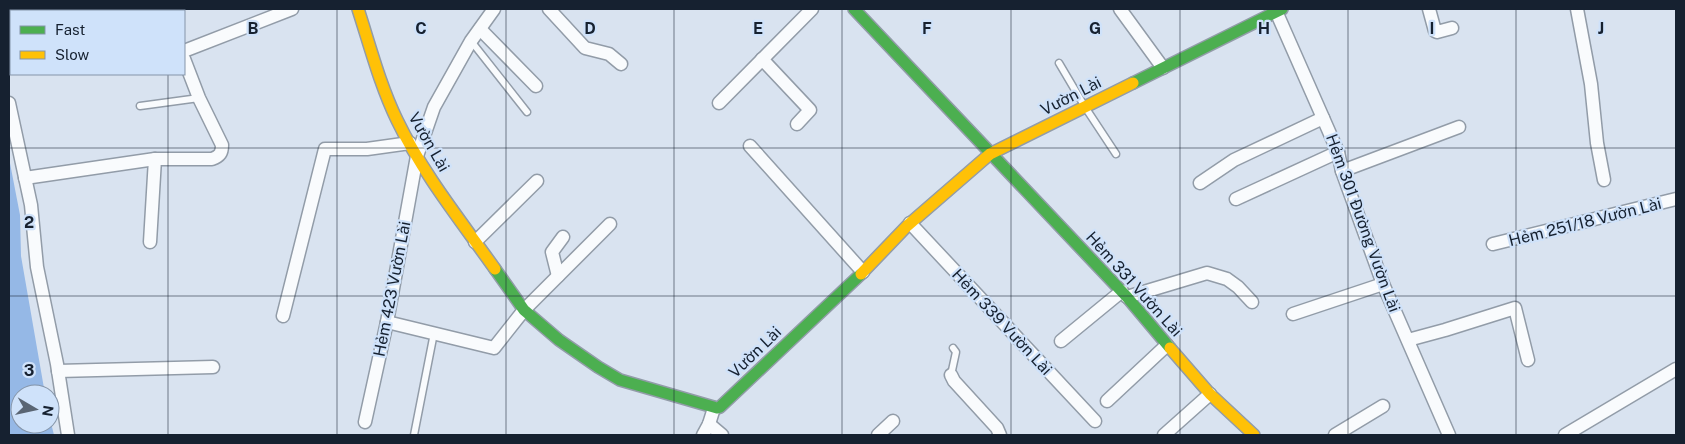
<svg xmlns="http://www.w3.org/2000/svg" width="1685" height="444" font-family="'Public Sans',sans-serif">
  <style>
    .water { fill: #95b8e6 }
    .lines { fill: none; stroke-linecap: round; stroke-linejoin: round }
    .lane-casing { stroke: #929ca8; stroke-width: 9 }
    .street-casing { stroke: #929ca8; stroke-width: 15 }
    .fast-casing { stroke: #929ca8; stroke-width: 14 }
    .slow-casing { stroke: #929ca8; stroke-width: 14 }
    .lane { stroke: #f9fbfd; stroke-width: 6 }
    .street { stroke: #f9fbfd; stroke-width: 12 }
    .fast { stroke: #4caf50; stroke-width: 11 }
    .slow { stroke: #ffc107; stroke-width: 11 }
    .grid { fill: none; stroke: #162130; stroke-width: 1; stroke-opacity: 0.55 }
    .labels { text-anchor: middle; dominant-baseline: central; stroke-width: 4.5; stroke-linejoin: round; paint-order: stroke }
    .street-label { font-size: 16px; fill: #162130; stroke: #cfe2fa }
    .grid-label { font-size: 16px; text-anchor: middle; font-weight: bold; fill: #162130; stroke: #cfe2fa; stroke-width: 4.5; stroke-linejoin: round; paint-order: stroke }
  </style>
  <rect width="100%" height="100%" fill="#d9e3f0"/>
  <!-- water -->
  <polygon class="water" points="9,158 20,215 21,256 45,394 20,394 20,424 50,424 50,419 54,435 9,435"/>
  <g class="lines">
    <defs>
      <g id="lane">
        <polyline points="471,41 527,112"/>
        <polyline points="1059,63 1085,107 1116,154"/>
        <polyline points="140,106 199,98"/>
        <polyline points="951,375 956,352 953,348"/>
        <polyline points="414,435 434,333"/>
      </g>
      <g id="street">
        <polyline points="549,9 585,48 609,54 621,64"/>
        <polyline points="1120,9 1163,68"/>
        <polyline points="1275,9 1338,152 1342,171 1383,284 1449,435"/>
        <polyline points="1429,9 1435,31 1437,32 1452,28"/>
        <polyline points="1577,9 1591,84 1597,143 1604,180"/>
        <polyline points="480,29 536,86"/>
        <polyline points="184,51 292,9"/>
        <polyline points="762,59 810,110 797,124"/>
        <polyline points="9,103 31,205 37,267 57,364 68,435"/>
        <polyline points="719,103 812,9"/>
        <polyline points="750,146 863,272"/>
        <polyline points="1342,171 1459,127"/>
        <path d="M25,178L155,159H212C220,156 222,153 222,145L199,98L184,59"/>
        <polyline points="1200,183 1234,160 1323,118"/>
        <polyline points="1236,199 1338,152"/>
        <polyline points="910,223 1095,421"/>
        <polyline points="150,242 155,159"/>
        <polyline points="475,242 537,181"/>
        <polyline points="1493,244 1676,199"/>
        <polyline points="558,276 552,252 563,237"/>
        <polyline points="1127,297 1207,273 1227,279 1238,287 1252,302"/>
        <polyline points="1293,314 1383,284"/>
        <polyline points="283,316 325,149 367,149 410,143"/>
        <polyline points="387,322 494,348 524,310 610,224"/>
        <polyline points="1408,340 1445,330 1515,308 1528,360"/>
        <polyline points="1061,341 1122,291"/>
        <polyline points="58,371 213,367"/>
        <polyline points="951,375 954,381 997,428 1000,435"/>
        <polyline points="1107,401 1167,345"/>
        <polyline points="365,422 387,322 417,156 434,107 471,41 494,9"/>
        <polyline points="709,424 722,435"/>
        <polyline points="703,435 709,424 714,408"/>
        <polyline points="878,435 893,421"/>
        <polyline points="1164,435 1210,394"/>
        <polyline points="1335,435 1383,406"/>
        <polyline points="1565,435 1676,369"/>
      </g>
      <g id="fast">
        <polyline points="854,9 1127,297 1170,348"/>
        <polyline points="1133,83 1282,9"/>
        <polyline points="495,269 524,310 559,340 598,367 620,380 717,408 720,407 861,274"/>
      </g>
      <g id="slow">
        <path d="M358,9C370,46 380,85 397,120C423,174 461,221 495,269"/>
        <polyline points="861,274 907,226 990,154 1133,83"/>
        <polyline points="1170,348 1210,394 1254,435"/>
      </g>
    </defs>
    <!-- lane casing -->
    <use href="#lane" class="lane-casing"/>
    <!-- street casing -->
    <use href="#street" class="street-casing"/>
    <!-- fast casing -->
    <use href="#fast" class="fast-casing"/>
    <!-- slow casing -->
    <use href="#slow" class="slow-casing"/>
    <!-- lane -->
    <use href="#lane" class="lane"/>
    <!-- street -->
    <use href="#street" class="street"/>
    <!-- fast -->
    <use href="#fast" class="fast"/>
    <!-- slow -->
    <use href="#slow" class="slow"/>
  </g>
  <!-- grid -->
  <path class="grid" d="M168,9V11M337,9V435M506,9V435M674,9V435M842,9V435M1011,9V435M1180,9V435M1348,9V435M1516,9V435M168,74V435M9,148H1676M9,296H1676"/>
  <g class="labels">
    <!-- street labels -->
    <g class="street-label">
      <text transform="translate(1071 96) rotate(-27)">Vườn Lài</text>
      <text transform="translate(429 142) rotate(60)">Vườn Lài</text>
      <text transform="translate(1585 222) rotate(-14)">Hẻm 251/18 Vườn Lài</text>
      <text transform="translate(1363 223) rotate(70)">Hẻm 301 Đường Vườn Lài</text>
      <text transform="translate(1134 284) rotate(48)">Hẻm 331 Vườn Lài</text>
      <text transform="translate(392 289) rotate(-79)">Hẻm 423 Vườn Lài</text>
      <text transform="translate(1002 322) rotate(47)">Hẻm 339 Vườn Lài</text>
      <text transform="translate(755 352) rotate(-44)">Vườn Lài</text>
    </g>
  </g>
  <g class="grid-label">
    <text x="253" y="34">B</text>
    <text x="421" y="34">C</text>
    <text x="590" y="34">D</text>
    <text x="758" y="34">E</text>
    <text x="927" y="34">F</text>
    <text x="1095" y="34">G</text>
    <text x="1264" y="34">H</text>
    <text x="1432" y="34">I</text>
    <text x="1601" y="34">J</text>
    <text x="29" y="228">2</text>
    <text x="29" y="376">3</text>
  </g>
  <!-- border -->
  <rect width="1685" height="444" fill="none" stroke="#162130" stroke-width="20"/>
  <!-- legend -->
  <rect x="10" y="10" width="175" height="65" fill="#cfe2fa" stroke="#8595a9"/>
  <rect x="20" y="26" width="25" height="8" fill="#4caf50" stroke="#8595a9"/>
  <text x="55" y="35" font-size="15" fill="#162130">Fast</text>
  <rect x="20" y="51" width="25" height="8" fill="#ffc107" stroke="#8595a9"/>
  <text x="55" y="60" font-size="15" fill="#162130">Slow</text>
  <!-- north arrow -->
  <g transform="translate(35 409) rotate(99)"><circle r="24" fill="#cfe2fa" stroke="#8595a9"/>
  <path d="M0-4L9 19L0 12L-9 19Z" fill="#5a6573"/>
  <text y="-8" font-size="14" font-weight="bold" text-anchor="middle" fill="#162130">N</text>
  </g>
</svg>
